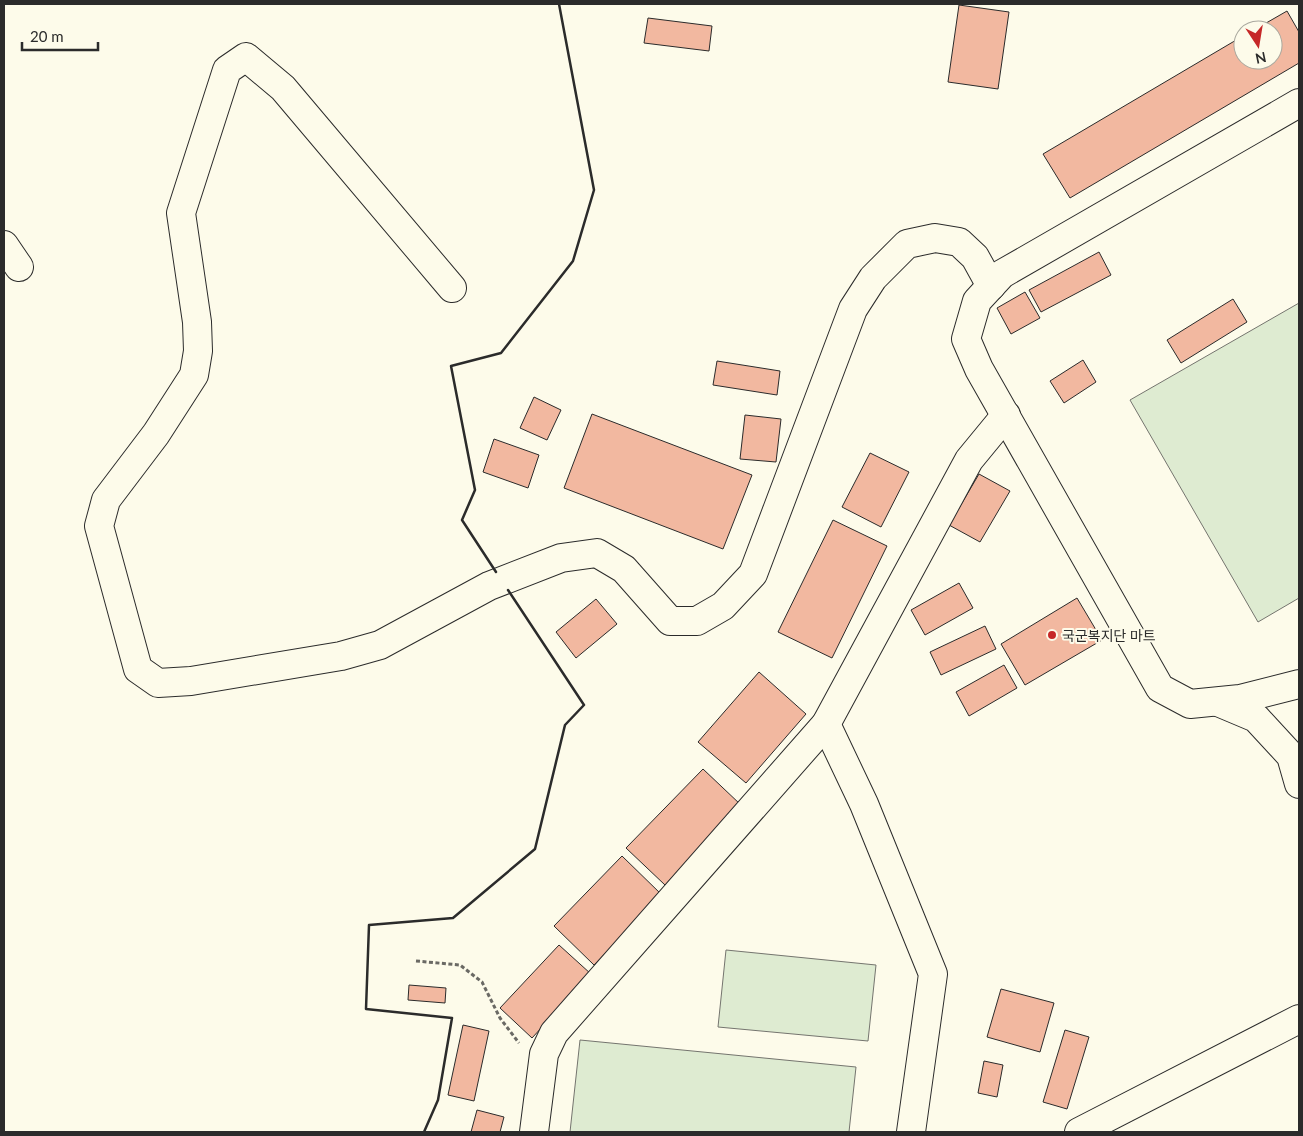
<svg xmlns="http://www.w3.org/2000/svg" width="1303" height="1136" font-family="Lato,'Noto Sans KR',sans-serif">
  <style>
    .park { fill: #deebd1; stroke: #74746e }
    .building { fill: #f2b8a0; stroke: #2b2b2b }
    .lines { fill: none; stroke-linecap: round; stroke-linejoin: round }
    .minor-casing { stroke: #2b2b2b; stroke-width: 30 }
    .path { stroke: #6a6964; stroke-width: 3; stroke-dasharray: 4 2.5; stroke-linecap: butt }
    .minor { stroke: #fdfbea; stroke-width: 28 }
    .wall { stroke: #2b2b2b; stroke-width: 2.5 }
    .poi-dot { fill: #c62828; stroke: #fdfbea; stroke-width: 2 }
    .labels { text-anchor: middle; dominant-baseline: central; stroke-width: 4; stroke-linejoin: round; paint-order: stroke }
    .poi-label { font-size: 14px; fill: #2b2b2b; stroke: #fdfbea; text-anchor: start }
  </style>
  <rect width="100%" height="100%" fill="#fdfbea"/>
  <!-- park -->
  <g class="park">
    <polygon points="1299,303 1299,598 1258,622 1130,400"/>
    <polygon points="726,950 876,965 868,1041 718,1027"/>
    <polygon points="580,1040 856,1067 849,1132 570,1132"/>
  </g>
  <!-- building -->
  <g class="building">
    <polygon points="959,5 1009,12 998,89 948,82"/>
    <polygon points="1287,11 1299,32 1299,63 1070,198 1043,154 1243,36 1243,60 1273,60 1273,30 1254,30"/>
    <polygon points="648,18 712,26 709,51 644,43"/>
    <polygon points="1099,252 1111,275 1041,312 1029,290"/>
    <polygon points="1025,292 1040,318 1011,334 997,308"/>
    <polygon points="1233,299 1247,322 1181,363 1167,340"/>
    <polygon points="1083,360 1096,382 1064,403 1050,381"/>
    <polygon points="717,361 780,371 777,395 713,385"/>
    <polygon points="534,397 561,410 547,440 520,428"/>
    <polygon points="592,414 752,475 723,549 564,488"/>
    <polygon points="745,415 781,419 776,462 740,459"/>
    <polygon points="494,439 539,455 528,488 483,472"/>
    <polygon points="870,453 909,472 881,527 842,507"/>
    <polygon points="979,474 1010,491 980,542 949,525"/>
    <polygon points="833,520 887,546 832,658 778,632"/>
    <polygon points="959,583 973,608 925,635 911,610"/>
    <polygon points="1077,598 1102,640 1025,685 1001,644"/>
    <polygon points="596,599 617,624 576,658 556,632"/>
    <polygon points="985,626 996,649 941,675 930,652"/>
    <polygon points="1004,665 1017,688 969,716 956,692"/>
    <polygon points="759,672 806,714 746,783 698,742"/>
    <polygon points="703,769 741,805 665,885 626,848"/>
    <polygon points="622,856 662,895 594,965 554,926"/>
    <polygon points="559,945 591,974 532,1038 500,1008"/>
    <polygon points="409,985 446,988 445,1003 408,1000"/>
    <polygon points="1001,989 1054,1003 1040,1052 987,1037"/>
    <polygon points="463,1025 489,1031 474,1101 448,1095"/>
    <polygon points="1065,1030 1089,1037 1067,1109 1043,1102"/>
    <polygon points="984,1061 1003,1065 997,1097 978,1093"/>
    <polygon points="477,1110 504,1117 500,1132 471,1132"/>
  </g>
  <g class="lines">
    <defs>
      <g id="minor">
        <polyline points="1299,103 1002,274 977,301 966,339 979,369 1160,688 1190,704 1240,699 1299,684"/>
        <polyline points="4,245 19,267"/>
        <polyline points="452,288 283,88 246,57 227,70 181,213 197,322 198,351 194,375 156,434 106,500 99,526 138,669 158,683 191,681 341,656 380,645 489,586 561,558 597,553 624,569 670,621 697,621 723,606 753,574 853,309 873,278 907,244 935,238 959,242 975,257 991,286"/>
        <polyline points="1218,702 1256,718 1291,756 1299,784"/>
        <polyline points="826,724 864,804 933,974 911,1132"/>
        <polyline points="534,1132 544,1054 554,1033 826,724 969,460 1006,415"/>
        <polyline points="1079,1132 1299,1019"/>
      </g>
    </defs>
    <!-- minor casing -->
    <use href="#minor" class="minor-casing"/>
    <!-- path -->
    <polyline class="path" points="416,961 460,965 482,982 500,1018 519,1043"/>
    <!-- minor -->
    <use href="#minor" class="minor"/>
    <!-- wall -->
    <g class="wall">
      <polyline points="496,572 462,520 475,490 451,366 501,353 573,261 594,190 559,4"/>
      <polyline points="424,1132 438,1100 452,1018 366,1009 369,925 453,918 535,849 565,725 584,705 508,590"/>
    </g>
  </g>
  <!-- markers -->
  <circle class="poi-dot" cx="1052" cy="635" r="5"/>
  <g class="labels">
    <!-- poi labels -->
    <g class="poi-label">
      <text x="1062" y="635">국군복지단 마트</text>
    </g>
  </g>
  <!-- border -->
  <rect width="1303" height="1136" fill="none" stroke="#2b2b2b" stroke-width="10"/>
  <!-- north arrow -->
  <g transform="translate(1258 45) rotate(168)"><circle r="24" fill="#fdfbea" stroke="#a9a89e"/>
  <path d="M0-4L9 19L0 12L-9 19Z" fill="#c62828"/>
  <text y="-8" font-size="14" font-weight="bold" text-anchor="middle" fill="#2b2b2b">N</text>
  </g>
  <!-- scale -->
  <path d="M22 42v8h76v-8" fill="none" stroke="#2b2b2b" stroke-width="2.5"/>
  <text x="30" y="42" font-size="15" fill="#2b2b2b" stroke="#fdfbea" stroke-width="4" paint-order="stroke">20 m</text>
</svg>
